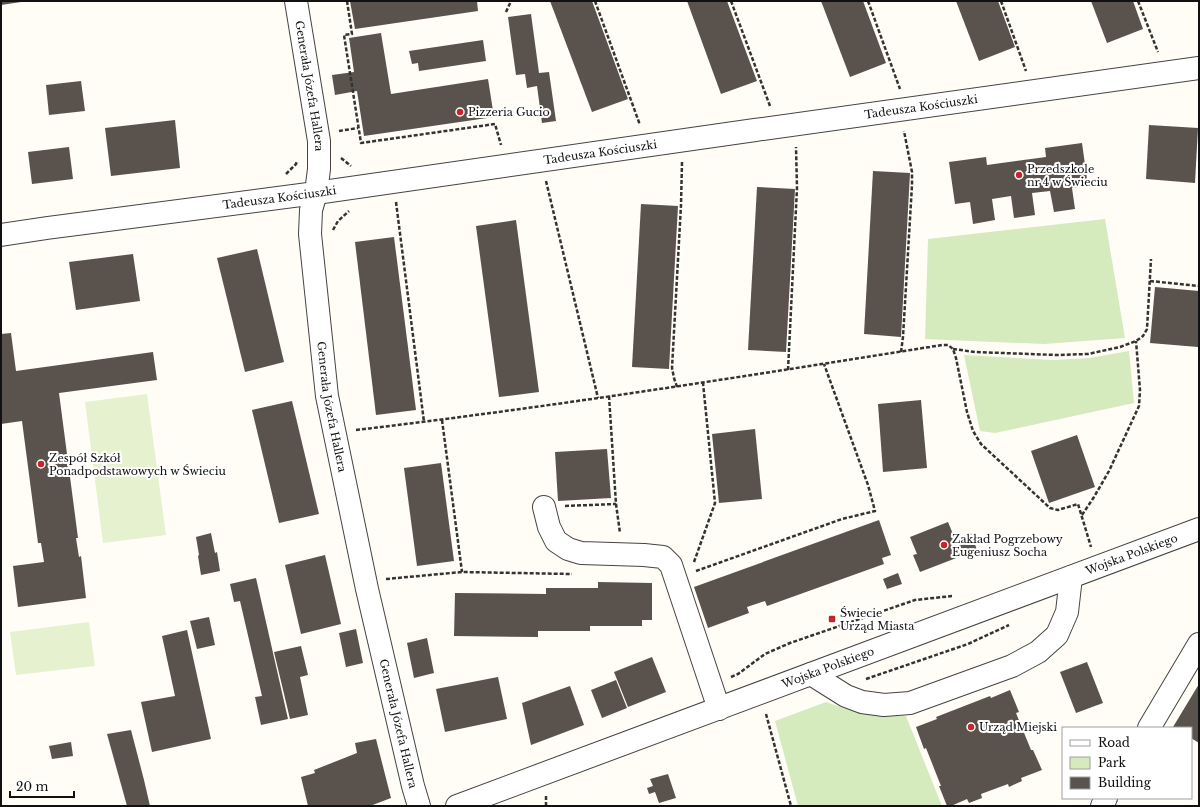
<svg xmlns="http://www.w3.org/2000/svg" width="1200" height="807" font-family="'Libre Baskerville',serif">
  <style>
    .green { fill: #d5ebbd }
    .pitch { fill: #e6f2cf }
    .building { fill: #5a524d }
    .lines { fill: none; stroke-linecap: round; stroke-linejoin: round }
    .minor-casing { stroke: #444; stroke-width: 24 }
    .path { stroke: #333; stroke-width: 2.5; stroke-dasharray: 4 2; stroke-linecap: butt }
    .minor { stroke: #fff; stroke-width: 22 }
    .poi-dot { fill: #c4262e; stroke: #fff; stroke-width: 1.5 }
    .labels { text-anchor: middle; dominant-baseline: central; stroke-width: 4; stroke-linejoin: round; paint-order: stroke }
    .street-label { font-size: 11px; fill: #111; stroke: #fff }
    .poi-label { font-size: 11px; fill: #111; stroke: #fff; text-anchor: start }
  </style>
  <rect width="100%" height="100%" fill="#fffdf5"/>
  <!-- green -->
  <g class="green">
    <polygon points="1105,219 1125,338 1044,344 925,339 928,239"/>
    <polygon points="1129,351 1134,403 995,433 980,431 964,355 1053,360 1089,358"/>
    <polygon points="826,702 849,710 884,716 906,716 942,806 798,806 775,721"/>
  </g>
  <!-- pitch -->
  <g class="pitch">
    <polygon points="147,394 166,535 103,543 85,402"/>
    <polygon points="89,622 95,666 16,675 10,632"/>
  </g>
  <!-- building -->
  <g class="building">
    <polygon points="1,1 21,1 21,2 1,5"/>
    <polygon points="350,1 477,1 478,11 355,29"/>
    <polygon points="550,1 592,1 628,99 592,112"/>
    <polygon points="687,1 727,1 757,81 721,94"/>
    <polygon points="821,1 863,1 886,63 850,77"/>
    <polygon points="956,1 998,1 1015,47 979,61"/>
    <polygon points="1091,1 1133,1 1143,29 1107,43"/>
    <polygon points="531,14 539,73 549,72 556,121 542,123 537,86 527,88 525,74 516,75 508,17"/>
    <polygon points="381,33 391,94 488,79 494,117 364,136 357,91 335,95 332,75 354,72 349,38"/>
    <polygon points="483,40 486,61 419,71 418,63 412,64 409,51"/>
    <polygon points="81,81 85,111 49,115 46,85"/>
    <polygon points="175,120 180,168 111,176 105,128"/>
    <polygon points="1149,125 1198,128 1195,183 1146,179"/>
    <polygon points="1082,143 1088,186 1072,188 1075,209 1054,212 1050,191 1032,193 1035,215 1014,218 1011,196 992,199 995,220 973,224 970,202 955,204 949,162 986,157 987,165 1046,157 1045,148"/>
    <polygon points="69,147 73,179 32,184 28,152"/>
    <polygon points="873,171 910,173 901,337 864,334"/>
    <polygon points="757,187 795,189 786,352 748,350"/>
    <polygon points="641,204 678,206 669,369 632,367"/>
    <polygon points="516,220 539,392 499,397 476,226"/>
    <polygon points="394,237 416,410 376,415 355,242"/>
    <polygon points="257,249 284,362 245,372 217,258"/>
    <polygon points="133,254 140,301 76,310 69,262"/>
    <polygon points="1155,287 1199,291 1198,347 1150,343"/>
    <polygon points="11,333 16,371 153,352 157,380 59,393 78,538 76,538 79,557 81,556 86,598 18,607 13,566 44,562 41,543 38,543 22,421 1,424 1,334"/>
    <polygon points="921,400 927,468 883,472 878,404"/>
    <polygon points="292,401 319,514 279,523 252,410"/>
    <polygon points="755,429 762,499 719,503 712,434"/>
    <polygon points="1077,435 1095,487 1049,503 1031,451"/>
    <polygon points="607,449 611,498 558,501 555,452"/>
    <polygon points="441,463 454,561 417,566 404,468"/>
    <polygon points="879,520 891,555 882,558 884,564 767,606 765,601 747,607 749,613 708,628 694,587"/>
    <polygon points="948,522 955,539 971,533 977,550 920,572 913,555 917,554 910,537"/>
    <polygon points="211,533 215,553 217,552 220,571 201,575 198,556 199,555 196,537"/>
    <polygon points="325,555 341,624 301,634 285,565"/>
    <polygon points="898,573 902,584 887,589 883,579"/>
    <polygon points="256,578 288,719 261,725 255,697 262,696 240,601 234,602 230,584"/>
    <polygon points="598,582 652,583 652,620 642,620 642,626 590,626 590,631 538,631 538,637 454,636 455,593 546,594 546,588 598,588"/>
    <polygon points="209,617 215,645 197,649 190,621"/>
    <polygon points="356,629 363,663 346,667 339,633"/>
    <polygon points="187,630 211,739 152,752 141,702 175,696 162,636"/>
    <polygon points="427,638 434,673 414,678 407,643"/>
    <polygon points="301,646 308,675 300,677 308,715 290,719 274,652"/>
    <polygon points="652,657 666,692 628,707 614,672"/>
    <polygon points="1087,662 1103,703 1076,713 1060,672"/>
    <polygon points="498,677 507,719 445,732 436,689"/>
    <polygon points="616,680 627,708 602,718 591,690"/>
    <polygon points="1199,684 1199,743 1191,738 1191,728 1175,728 1173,727"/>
    <polygon points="570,686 584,725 531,745 522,703"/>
    <polygon points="1010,690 1019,712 1016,713 1031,750 1033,750 1042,770 1021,778 1022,781 1009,787 1008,784 981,794 982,798 969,803 967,799 951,806 947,806 939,786 941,786 926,748 924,749 916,727 937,719 936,717 990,696 991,698"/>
    <polygon points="131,730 144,780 150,806 127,806 107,734"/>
    <polygon points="376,739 391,798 370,806 308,806 301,777 315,773 314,770 357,753 355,743"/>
    <polygon points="71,742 73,756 52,759 49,746"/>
    <polygon points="668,774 676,798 659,803 655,792 649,794 647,788 653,786 650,779"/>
  </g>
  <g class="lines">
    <defs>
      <g id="minor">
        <path id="s1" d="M296,1L319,141V169L316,193L311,210L310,234L327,396L367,589L413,786L419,806"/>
        <path id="s2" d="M1,235L47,228L316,193L755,130L1199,68"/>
        <polyline points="544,507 549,527 556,541 568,549 581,553 644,555 663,557 671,565 719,709"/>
        <polyline points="811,674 846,696 862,702 884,705 910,703 1012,666 1038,652 1057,635 1067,612 1071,577"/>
        <polyline points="1149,728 1199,644"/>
        <path id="s3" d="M457,806L1199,529"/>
        <polyline points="1102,806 1106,798"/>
      </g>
    </defs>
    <!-- minor casing -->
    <use href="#minor" class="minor-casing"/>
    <!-- path -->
    <g class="path">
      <polyline points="347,1 352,34 344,35 361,143 495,124 501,145"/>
      <polyline points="595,1 640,125"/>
      <polyline points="731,1 770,106"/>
      <polyline points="868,1 900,89"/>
      <polyline points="1001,1 1026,71"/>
      <polyline points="1138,1 1158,52"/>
      <polyline points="506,12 511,1"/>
      <polyline points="339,131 358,128"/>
      <polyline points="341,158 351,166"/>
      <polyline points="286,174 296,164 297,161"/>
      <polyline points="546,181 598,398"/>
      <polyline points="396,202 424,422"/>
      <polyline points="333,230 338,221 349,211"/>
      <polyline points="1150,281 1199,286"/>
      <polyline points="953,349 975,352 1057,355 1088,354 1120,347 1136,341 1143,336 1147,329 1151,259"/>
      <polyline points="901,352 903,337 912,185 912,172 904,131"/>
      <polyline points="788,370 797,188 796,147"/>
      <polyline points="677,387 674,378 672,368 681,205 682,162"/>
      <polyline points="609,396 616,504 620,533"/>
      <polyline points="442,420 462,572"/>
      <path d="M356,430C552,407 747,376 942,345H948L953,349L956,358L967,412L973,431L981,444L1050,508L1058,510L1078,504L1091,547"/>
      <polyline points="565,506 616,504"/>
      <polyline points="1082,515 1094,497 1109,471 1139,406 1140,390 1136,341"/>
      <polyline points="694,562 715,503 703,383"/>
      <polyline points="696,571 842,519 875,511 868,485 824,364"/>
      <polyline points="386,579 462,572 572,574"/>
      <polyline points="731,677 738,674 765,654 790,643 915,600 952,596"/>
      <polyline points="866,679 968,644 1009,625"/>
      <polyline points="766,714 791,806"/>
      <polyline points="546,806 546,796"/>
    </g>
    <!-- minor -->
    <use href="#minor" class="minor"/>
  </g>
  <!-- markers -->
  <g class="poi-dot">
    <circle cx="460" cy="112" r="4"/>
    <circle cx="1019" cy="175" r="4"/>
    <circle cx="41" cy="464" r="4"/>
    <circle cx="944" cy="545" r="4"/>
    <rect x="828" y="615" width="8" height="8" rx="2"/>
    <circle cx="971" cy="727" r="4"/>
  </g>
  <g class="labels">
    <!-- street labels -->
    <g class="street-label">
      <text stroke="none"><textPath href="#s1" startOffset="86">Generała Józefa Hallera</textPath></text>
      <text stroke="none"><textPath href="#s2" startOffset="929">Tadeusza Kościuszki</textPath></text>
      <text stroke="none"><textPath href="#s2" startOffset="605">Tadeusza Kościuszki</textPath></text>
      <text stroke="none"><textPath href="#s2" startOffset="281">Tadeusza Kościuszki</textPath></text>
      <text stroke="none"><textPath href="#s1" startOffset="410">Generała Józefa Hallera</textPath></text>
      <text stroke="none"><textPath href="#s3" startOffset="720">Wojska Polskiego</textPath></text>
      <text stroke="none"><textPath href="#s3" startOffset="396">Wojska Polskiego</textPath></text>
      <text stroke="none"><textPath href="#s1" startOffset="734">Generała Józefa Hallera</textPath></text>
    </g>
    <!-- poi labels -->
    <g class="poi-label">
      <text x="468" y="112">Pizzeria Gucio</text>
      <text x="1027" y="169">Przedszkole<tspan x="1027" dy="13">nr 4 w Świeciu</tspan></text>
      <text x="49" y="458">Zespół Szkół<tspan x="49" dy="13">Ponadpodstawowych w Świeciu</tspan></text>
      <text x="952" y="539">Zakład Pogrzebowy<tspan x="952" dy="13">Eugeniusz Socha</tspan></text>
      <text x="840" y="613">Świecie<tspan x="840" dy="13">Urząd Miasta</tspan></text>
      <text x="979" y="727">Urząd Miejski</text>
    </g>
  </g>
  <!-- border -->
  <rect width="1200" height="807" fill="none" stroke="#111111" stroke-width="4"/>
  <!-- legend -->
  <rect x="1062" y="727" width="130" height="72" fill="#ffffff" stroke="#a0a0a0"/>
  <rect x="1070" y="740" width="20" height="6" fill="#ffffff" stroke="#a0a0a0"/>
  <text x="1098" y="747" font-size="12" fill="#111111">Road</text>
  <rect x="1070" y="757" width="20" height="12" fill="#d5ebbd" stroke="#a0a0a0"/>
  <text x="1098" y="767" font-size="12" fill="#111111">Park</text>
  <rect x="1070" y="777" width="20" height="12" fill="#5a524d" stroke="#a0a0a0"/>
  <text x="1098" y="787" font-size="12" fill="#111111">Building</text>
  <!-- scale -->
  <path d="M10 791v6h64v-6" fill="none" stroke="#111111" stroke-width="2"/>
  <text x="16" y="791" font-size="12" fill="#111111" stroke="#ffffff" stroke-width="3" paint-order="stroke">20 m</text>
</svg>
